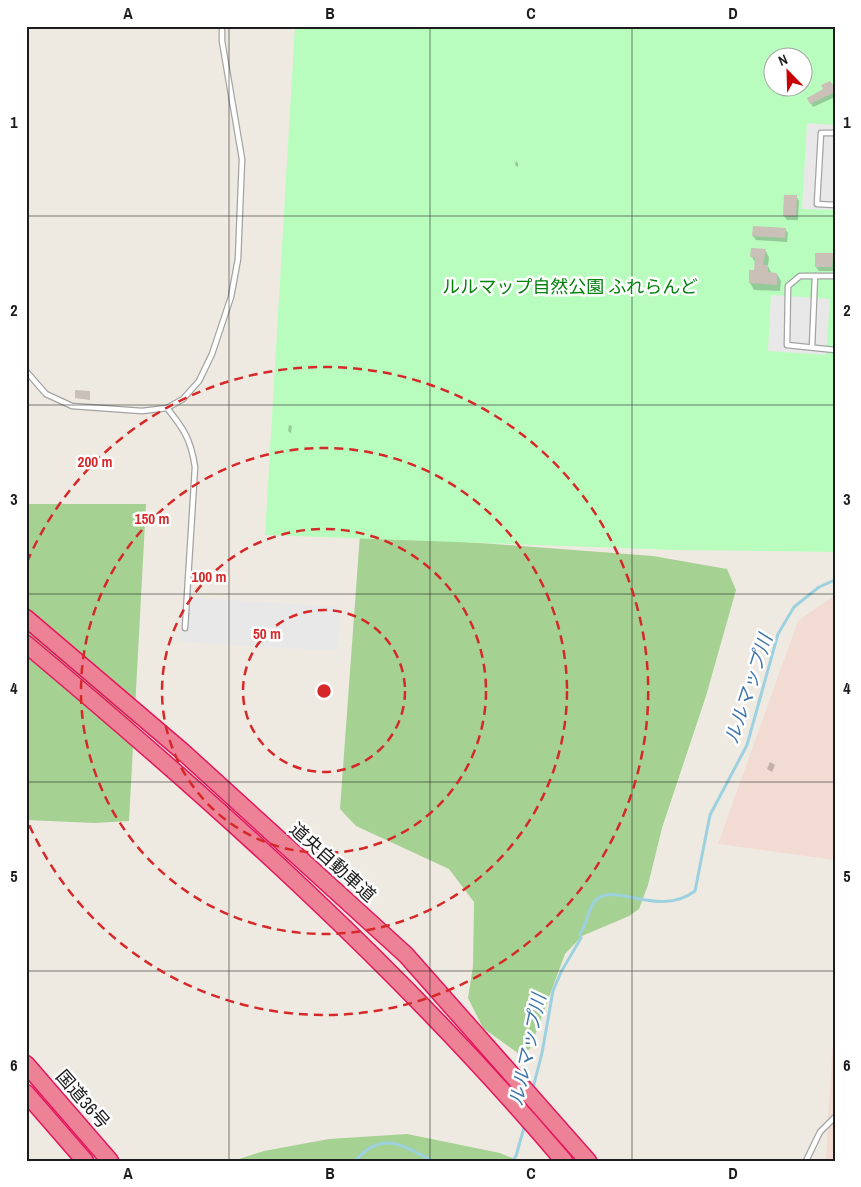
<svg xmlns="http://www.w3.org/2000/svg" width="861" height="1187" font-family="'Archivo Narrow','Noto Sans JP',sans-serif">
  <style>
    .military { fill: #f2dbd2 }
    .forest { fill: #a5d192 }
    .park { fill: #b9fdbe; fill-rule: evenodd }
    .parking { fill: #e8e8e8 }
    .shadow { fill: #0003 }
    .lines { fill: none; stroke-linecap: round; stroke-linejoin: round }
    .stream { stroke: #9dd1e0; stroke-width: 3 }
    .building { fill: #cbc0b7 }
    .lane-casing { stroke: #a3a3a3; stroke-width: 7 }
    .highway-casing { stroke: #e4165e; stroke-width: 19 }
    .lane { stroke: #fff; stroke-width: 4.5 }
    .highway { stroke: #ed8296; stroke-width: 16 }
    .grid { fill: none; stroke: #1c1c1c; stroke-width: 1; stroke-opacity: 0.55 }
    .ring { fill: none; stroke: #d62828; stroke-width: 2.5; stroke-dasharray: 9 6 }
    .labels { text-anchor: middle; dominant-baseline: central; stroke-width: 5; stroke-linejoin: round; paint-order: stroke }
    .park-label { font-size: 18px; fill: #03820d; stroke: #fff }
    .street-label { font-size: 18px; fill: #1c1c1c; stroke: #fff }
    .water-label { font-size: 19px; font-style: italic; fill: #4076ab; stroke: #fff }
    .centre { fill: #d62828; stroke: #fff; stroke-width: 2.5 }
    .ring-label { font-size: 15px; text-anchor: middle; font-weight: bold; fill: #d62828; stroke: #fff; stroke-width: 5; stroke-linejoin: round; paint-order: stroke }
    .neatline { fill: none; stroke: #1c1c1c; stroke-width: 2 }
    .grid-label { font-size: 16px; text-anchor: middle; font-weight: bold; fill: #1c1c1c }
  </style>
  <rect width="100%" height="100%" fill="#efeae1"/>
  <!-- military -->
  <g class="military">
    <polygon points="835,595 835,860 718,844 798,621"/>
    <polygon points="835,1010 835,1161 826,1161 829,1103"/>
  </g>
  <!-- forest -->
  <g class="forest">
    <polygon points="26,504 146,504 129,821 95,823 26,820"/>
    <polygon points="360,534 653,556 727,569 736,590 706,696 662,828 648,885 639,909 629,916 582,936 565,954 530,1049 519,1054 483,1028 468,998 473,966 474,902 449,869 356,826 340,809"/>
    <polygon points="407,1134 500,1153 519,1161 233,1161 264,1151 329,1139"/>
  </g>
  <!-- park -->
  <path class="park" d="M295,26H835V552L675,550L265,535ZM774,58H804V88H774Z"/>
  <!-- parking -->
  <g class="parking">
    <polygon points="807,123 835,125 834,210 802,209"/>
    <polygon points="771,295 830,299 826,355 768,351"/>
    <polygon points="183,597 340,607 338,651 180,642"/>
  </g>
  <!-- shadow -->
  <g class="shadow">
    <polygon points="835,85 835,97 813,107 808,98"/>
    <polygon points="516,161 518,163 518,167 515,165"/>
    <polygon points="796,196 799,201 798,220 787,220 784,216"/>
    <polygon points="754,227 785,229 788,233 787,242 756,240 753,236"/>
    <polygon points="765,250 769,257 768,266 772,274 777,274 781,281 780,291 754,290 750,283 751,271 755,271 756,264 752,257"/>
    <polygon points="832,255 834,259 834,271 819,271 816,267"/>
    <polygon points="89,392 90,400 76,398"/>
    <polygon points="289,425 292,426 291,433 288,431"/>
    <polygon points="770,762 775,765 772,772 767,769"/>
  </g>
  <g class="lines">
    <!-- stream -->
    <g class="stream">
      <path d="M533,1088L542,1053L553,991L561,972L581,938L580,933C588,925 587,907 597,899C618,883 659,918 695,891L710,815L747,745L778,634L794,607L819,587L835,580"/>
      <path d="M355,1161C382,1130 402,1145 433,1161"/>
      <polyline points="512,1161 516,1156 525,1124"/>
    </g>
  </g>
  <!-- building -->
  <g class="building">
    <polygon points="830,81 833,85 835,84 835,92 810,104 807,98 823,89 821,85"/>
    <polygon points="784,195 797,195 796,216 783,216"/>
    <polygon points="753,226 786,228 785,238 752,236"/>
    <polygon points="751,248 766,249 763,265 768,265 768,272 777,273 777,285 749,283 749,270 754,270 755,258 750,257"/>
    <polygon points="815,253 833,253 832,267 815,267"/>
    <polygon points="75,390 90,391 90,399 75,398"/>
  </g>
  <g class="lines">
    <defs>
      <g id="lane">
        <polyline points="835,133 821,133 817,204 835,205"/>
        <polyline points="835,276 800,276 788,286 787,345 835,350"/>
        <polyline points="812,347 815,276"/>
        <polyline points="26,371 46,394 72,406 142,411 167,408 183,399 199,381 212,354 231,297 238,259 242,159 222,41 222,26"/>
        <path d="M167,408C184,429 191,440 195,467L185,628"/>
        <polyline points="806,1161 820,1132 835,1117"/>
      </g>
      <g id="highway">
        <polyline points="26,618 182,751 406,955 588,1161"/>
        <path d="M26,644C217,804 402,970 564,1161"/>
        <polyline points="26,1064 110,1161"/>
        <polyline points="26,1093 85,1161"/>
      </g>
    </defs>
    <!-- lane casing -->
    <use href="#lane" class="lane-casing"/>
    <!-- highway casing -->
    <use href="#highway" class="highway-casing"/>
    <!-- lane -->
    <use href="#lane" class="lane"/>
    <!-- highway -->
    <use href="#highway" class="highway"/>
  </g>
  <!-- grid -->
  <path class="grid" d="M229,26V1161M430,26V1161M632,26V1161M26,216H835M26,405H835M26,594H835M26,782H835M26,971H835"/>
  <!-- distance rings -->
  <g class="ring">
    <circle cx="324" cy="691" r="81"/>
    <circle cx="324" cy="691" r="162"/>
    <circle cx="324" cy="691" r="243"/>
    <path d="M27 562A324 324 0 1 1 27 820"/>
  </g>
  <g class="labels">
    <!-- park labels -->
    <g class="park-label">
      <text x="570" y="286">ルルマップ自然公園 ふれらんど</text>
    </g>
    <!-- street labels -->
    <g class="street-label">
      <text transform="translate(333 862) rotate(42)">道央自動車道</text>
      <text transform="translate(83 1099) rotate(49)">国道36号</text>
    </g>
    <!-- water labels -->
    <g class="water-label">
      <text transform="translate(748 689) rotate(-72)">ルルマップ川</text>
      <text transform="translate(527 1050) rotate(-78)">ルルマップ川</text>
    </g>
  </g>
  <circle cx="324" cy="691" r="8" class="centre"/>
  <g class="ring-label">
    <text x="95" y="467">200 m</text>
    <text x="152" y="524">150 m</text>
    <text x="209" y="582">100 m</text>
    <text x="267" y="639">50 m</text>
  </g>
  <!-- border -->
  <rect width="861" height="1187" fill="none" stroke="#ffffff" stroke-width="55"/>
  <!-- north arrow -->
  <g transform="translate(788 72) rotate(337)"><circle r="24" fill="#ffffff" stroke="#a4a4a4"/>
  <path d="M0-4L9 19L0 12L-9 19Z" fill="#c90001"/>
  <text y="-8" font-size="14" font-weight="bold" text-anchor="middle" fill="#1c1c1c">N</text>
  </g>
  <rect x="28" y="28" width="806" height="1132" class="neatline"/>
  <g class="grid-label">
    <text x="128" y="19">A</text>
    <text x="330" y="19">B</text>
    <text x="531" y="19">C</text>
    <text x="733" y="19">D</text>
    <text x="14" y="128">1</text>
    <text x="847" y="128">1</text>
    <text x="14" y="316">2</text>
    <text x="847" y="316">2</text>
    <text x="14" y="505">3</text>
    <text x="847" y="505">3</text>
    <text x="14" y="694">4</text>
    <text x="847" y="694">4</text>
    <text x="14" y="882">5</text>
    <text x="847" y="882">5</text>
    <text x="14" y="1071">6</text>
    <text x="847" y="1071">6</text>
    <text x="128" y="1179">A</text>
    <text x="330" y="1179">B</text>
    <text x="531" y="1179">C</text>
    <text x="733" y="1179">D</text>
  </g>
</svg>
